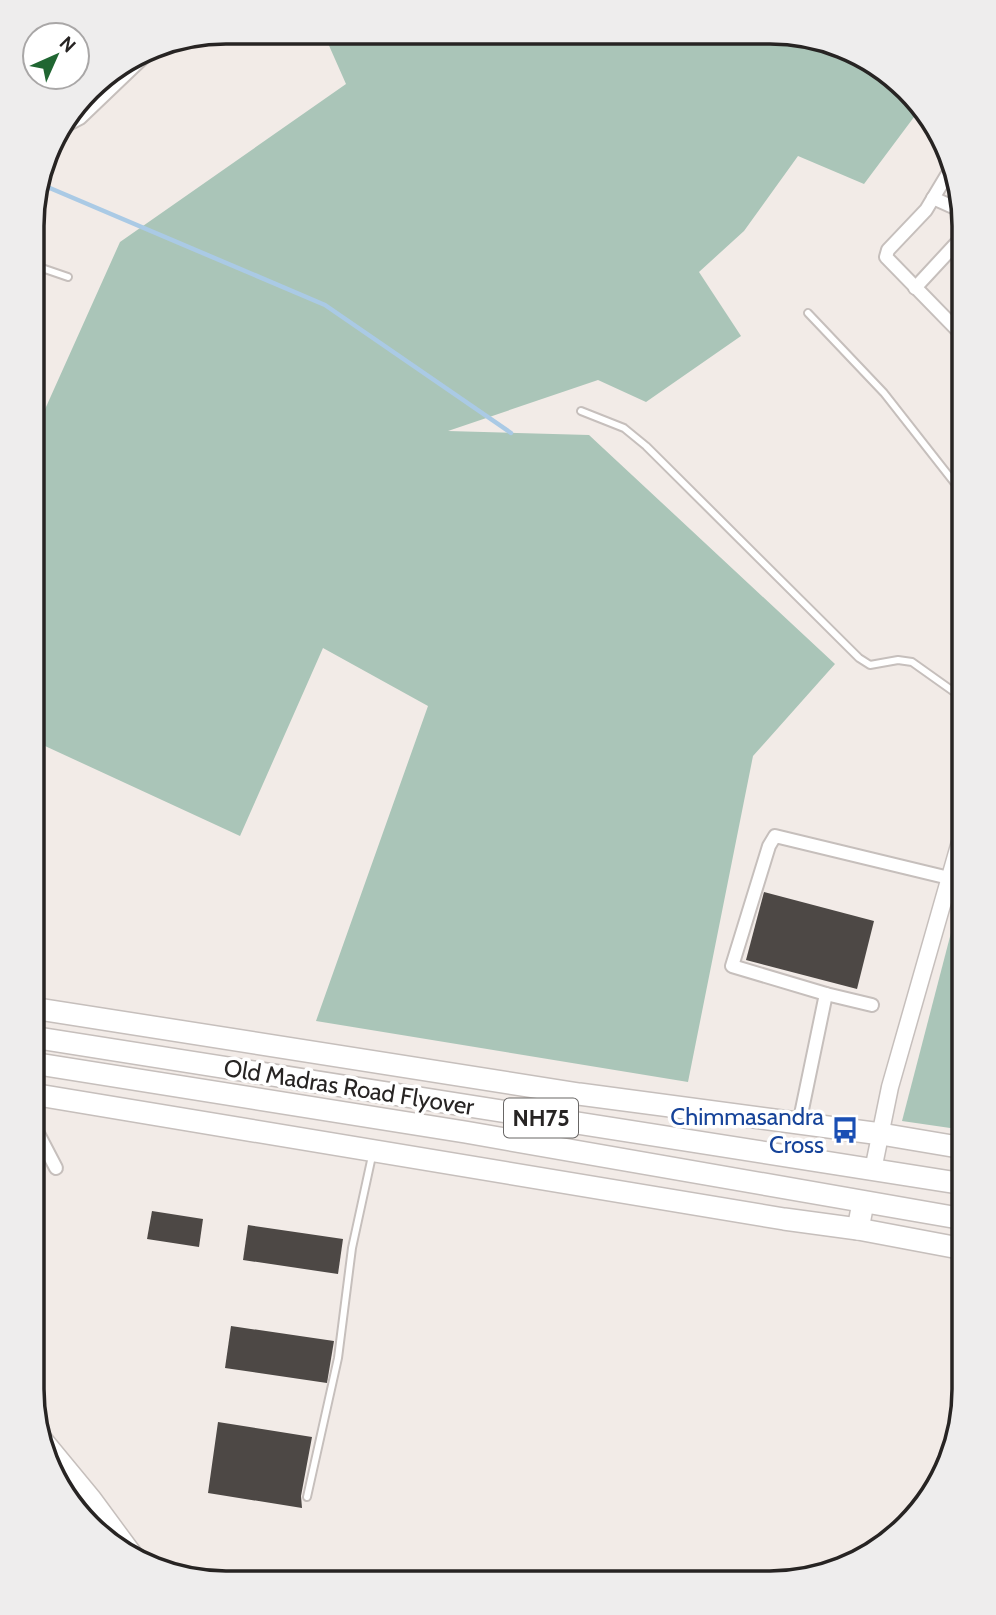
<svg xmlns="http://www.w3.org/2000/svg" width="996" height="1615" font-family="Cabin,sans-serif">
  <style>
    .green { fill: #aac5b8 }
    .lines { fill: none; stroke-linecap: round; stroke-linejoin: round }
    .stream { stroke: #aacae5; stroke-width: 4.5 }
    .building { fill: #4d4845 }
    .service-casing { stroke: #c6bfbc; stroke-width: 10 }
    .minor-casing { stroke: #c6bfbc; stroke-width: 16 }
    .tertiary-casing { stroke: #c6bfbc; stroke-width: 19 }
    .primary-casing { stroke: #c6bfbc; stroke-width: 24 }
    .trunk-casing { stroke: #c6bfbc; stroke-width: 24 }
    .service { stroke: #fff; stroke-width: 6 }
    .minor { stroke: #fff; stroke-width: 12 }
    .tertiary { stroke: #fff; stroke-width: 16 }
    .primary { stroke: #fff; stroke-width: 21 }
    .trunk { stroke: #fff; stroke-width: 21 }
    .labels { text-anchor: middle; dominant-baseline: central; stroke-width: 7; stroke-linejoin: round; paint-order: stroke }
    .shield { fill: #fff; stroke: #686665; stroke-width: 2 }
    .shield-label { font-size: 23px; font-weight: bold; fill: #272423 }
    .street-label { font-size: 24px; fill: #272423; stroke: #fff }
    .transit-label { font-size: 24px; fill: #164399; stroke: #fff; text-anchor: end }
    .rim { fill: none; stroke: #272423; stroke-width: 3.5 }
  </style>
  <rect width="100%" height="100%" fill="#f2ebe7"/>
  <!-- green -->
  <g class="green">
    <polygon points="323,32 808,35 898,79 920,109 864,184 798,156 744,231 699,272 741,336 646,402 598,380 448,431 589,435 835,664 753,756 688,1082 316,1021 428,706 323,648 240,836 32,740 33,436 120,242 346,84"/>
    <polygon points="952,929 964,931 964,1130 902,1121"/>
  </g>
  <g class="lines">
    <!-- stream -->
    <polyline class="stream" points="38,183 325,305 511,433"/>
  </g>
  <!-- building -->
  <g class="building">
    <polygon points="764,892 874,921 857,989 746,960"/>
    <polygon points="152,1211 203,1219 199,1247 147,1239"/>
    <polygon points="248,1225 343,1239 338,1274 243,1260"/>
    <polygon points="231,1326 334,1341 327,1383 225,1368"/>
    <polygon points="218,1422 312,1437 301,1496 302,1508 208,1493"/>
  </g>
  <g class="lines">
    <defs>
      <g id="service">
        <polyline points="33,265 68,277"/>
        <polyline points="808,313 884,393 964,495"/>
        <polyline points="581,411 624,428 646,446 859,658 870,665 898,660 912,662 964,699"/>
        <polyline points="951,878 964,881"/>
        <polyline points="307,1497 338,1358 352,1248 372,1156"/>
      </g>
      <g id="minor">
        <polyline points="59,129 80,118 149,52 162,44"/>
        <polyline points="953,165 926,210 888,250 886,257 964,337"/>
        <polyline points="933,198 962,211"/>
        <polyline points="915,288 964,235"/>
        <polyline points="826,994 872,1005"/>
        <polyline points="32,1122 56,1168"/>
        <polyline points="799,1124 826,994 732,966 769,846 775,836 949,878"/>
        <polyline points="50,1468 61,1459"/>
      </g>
      <g id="tertiary">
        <polyline points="873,1170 890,1087 964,828"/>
        <polyline points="40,1434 92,1497 134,1554"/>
      </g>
      <g id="primary">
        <polyline points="32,1008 579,1094 881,1134 964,1148"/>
        <polyline points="32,1094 784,1219 858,1229 964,1249"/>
      </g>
      <g id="trunk">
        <polyline points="32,1037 964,1184"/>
        <polyline points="32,1063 465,1132 964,1219"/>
        <polyline points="858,1229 863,1203"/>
      </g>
    </defs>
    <!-- service casing -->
    <use href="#service" class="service-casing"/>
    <!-- minor casing -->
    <use href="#minor" class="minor-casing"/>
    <!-- tertiary casing -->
    <use href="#tertiary" class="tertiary-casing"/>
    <!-- primary casing -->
    <use href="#primary" class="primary-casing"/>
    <!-- trunk casing -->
    <use href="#trunk" class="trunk-casing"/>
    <!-- service -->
    <use href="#service" class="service"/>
    <!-- minor -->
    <use href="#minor" class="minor"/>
    <!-- tertiary -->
    <use href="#tertiary" class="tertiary"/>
    <!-- primary -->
    <use href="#primary" class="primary"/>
    <!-- trunk -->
    <use href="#trunk" class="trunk"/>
  </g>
  <!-- icons -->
  <defs>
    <symbol id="bus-bare" viewBox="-9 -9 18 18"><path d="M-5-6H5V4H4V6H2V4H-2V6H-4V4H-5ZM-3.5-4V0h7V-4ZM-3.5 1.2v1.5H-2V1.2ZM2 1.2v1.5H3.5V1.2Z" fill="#1a4fb4" stroke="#fff" stroke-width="2.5" paint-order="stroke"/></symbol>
  </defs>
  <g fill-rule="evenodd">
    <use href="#bus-bare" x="826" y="1111" width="38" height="38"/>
  </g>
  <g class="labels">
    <!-- shield labels -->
    <rect class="shield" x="504" y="1098.5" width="74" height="39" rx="5"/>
    <g class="shield-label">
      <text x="541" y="1118">NH75</text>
    </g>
    <!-- street labels -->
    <g class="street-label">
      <text transform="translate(349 1087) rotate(9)">Old Madras Road Flyover</text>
    </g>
    <!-- transit labels -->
    <g class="transit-label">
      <text x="824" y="1116">Chimmasandra<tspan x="824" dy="28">Cross</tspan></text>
    </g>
  </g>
  <!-- crop -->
  <path d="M0 0H996V1615H0ZM226 44H770A182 182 0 0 1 952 226V1389A182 182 0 0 1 770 1571H226A182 182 0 0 1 44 1389V226A182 182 0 0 1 226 44Z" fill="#eeeded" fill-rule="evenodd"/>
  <path class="rim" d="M226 44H770A182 182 0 0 1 952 226V1389A182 182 0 0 1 770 1571H226A182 182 0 0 1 44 1389V226A182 182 0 0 1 226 44Z"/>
  <!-- north arrow -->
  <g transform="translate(56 56) rotate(45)"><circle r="33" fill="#ffffff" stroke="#a9a7a7" stroke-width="2"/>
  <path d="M0-5L12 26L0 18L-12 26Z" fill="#206632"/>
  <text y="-10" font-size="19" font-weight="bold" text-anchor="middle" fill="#272423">N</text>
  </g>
</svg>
